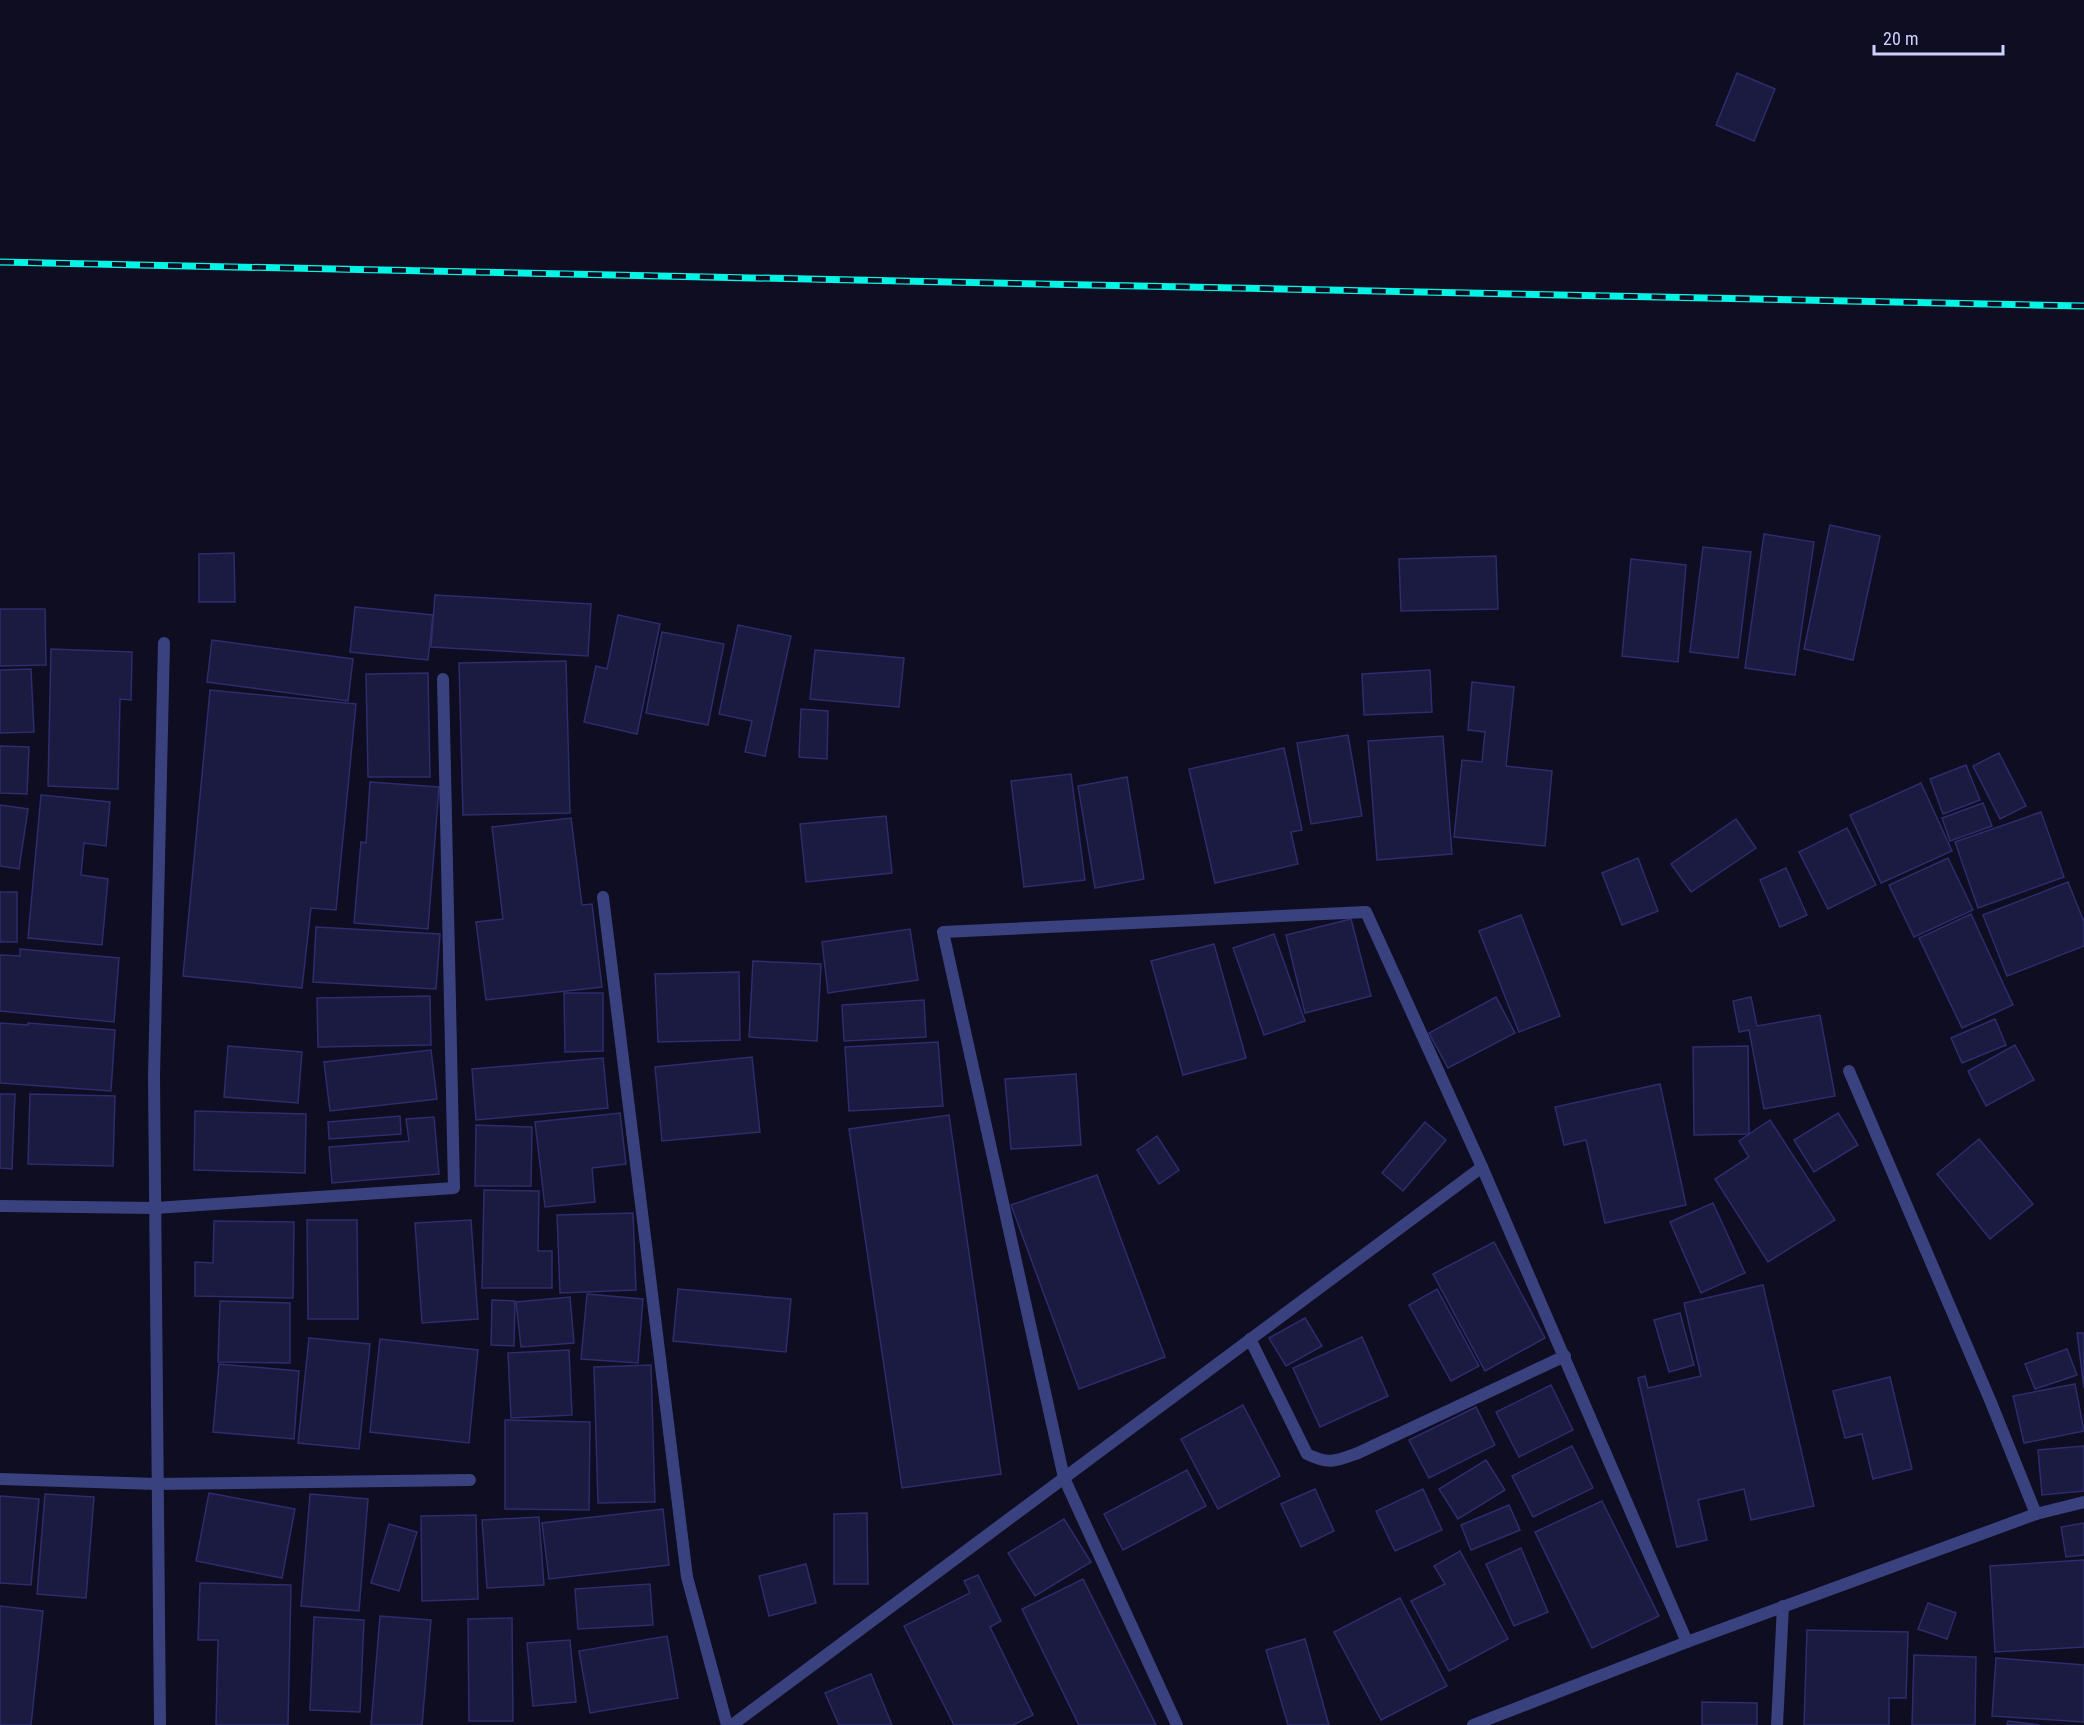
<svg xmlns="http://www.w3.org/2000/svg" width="2084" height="1725" font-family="'Roboto Condensed',sans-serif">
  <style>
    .building { fill: #1b1a41; stroke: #2e2c6d; stroke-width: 1.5 }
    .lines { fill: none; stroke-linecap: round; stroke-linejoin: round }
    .street { stroke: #39427f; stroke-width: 12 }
    .rail-casing { stroke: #04f4e5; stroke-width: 7 }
    .rail { stroke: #0e0d21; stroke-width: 4.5; stroke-dasharray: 14; stroke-linecap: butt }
  </style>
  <rect width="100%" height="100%" fill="#0e0d21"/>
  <!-- building -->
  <g class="building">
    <polygon points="1737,73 1775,89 1754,141 1716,125"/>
    <polygon points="1830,525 1880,536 1853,660 1804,649"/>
    <polygon points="1764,534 1814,542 1795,675 1745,668"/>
    <polygon points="1703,547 1751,552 1738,658 1690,652"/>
    <polygon points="234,553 235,602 199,602 199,554"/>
    <polygon points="1496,556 1498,609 1401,611 1399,559"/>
    <polygon points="1631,559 1686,565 1678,662 1622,656"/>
    <polygon points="435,595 591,604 588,656 431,647"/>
    <polygon points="355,607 433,615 428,660 350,652"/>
    <polygon points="0,609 45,609 46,665 0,666"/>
    <polygon points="618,615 660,624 637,734 584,722 596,666 607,669"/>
    <polygon points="738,625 791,636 765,756 745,752 752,721 719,714"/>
    <polygon points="662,632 724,644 708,725 646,713"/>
    <polygon points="212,640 353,659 348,701 207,682"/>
    <polygon points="51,649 132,652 131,700 120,699 118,789 48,786"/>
    <polygon points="815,650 904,658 899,707 810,699"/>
    <polygon points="566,661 570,813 463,815 459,663"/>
    <polygon points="31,669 34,732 0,733 0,670"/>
    <polygon points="1430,670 1432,712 1364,715 1362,674"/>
    <polygon points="428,673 430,777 368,777 366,674"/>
    <polygon points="1472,682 1514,687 1506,766 1552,771 1545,846 1454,837 1462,760 1482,762 1485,732 1468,730"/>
    <polygon points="210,690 356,704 336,910 311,908 302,988 183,976"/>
    <polygon points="801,709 828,711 827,759 799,757"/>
    <polygon points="1348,735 1362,816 1311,824 1297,743"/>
    <polygon points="1443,736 1452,854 1377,860 1368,741"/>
    <polygon points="0,746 29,747 27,794 0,793"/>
    <polygon points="1284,748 1302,830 1291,832 1298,864 1215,883 1189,769"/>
    <polygon points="1999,753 2026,806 2000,819 1973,766"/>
    <polygon points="1966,765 1980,800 1943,814 1930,779"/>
    <polygon points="1071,774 1085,880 1024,887 1011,781"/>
    <polygon points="1127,777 1144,879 1095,888 1078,786"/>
    <polygon points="370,782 439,787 428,929 354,923 361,842 366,843"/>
    <polygon points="1921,783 1952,851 1881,883 1850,815"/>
    <polygon points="41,795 110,802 106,846 84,843 81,875 108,879 102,945 28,938"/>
    <polygon points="1983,803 1992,826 1950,841 1942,818"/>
    <polygon points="0,805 28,809 19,869 0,866"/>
    <polygon points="2041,812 2064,877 1978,908 1955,842"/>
    <polygon points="886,816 892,873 806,882 800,824"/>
    <polygon points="571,818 582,905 592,904 602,987 486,1000 476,922 503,919 492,827"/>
    <polygon points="1736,819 1756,848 1691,892 1671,864"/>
    <polygon points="1847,828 1876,885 1828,909 1799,852"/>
    <polygon points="1638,858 1658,911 1622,925 1602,873"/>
    <polygon points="1948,858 1973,910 1914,937 1889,885"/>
    <polygon points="1786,868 1807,915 1780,927 1760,880"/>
    <polygon points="2068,882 2084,922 2084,946 2007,976 1983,915"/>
    <rect x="0" y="892" width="17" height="50"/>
    <polygon points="1971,914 2013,1005 1962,1028 1919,938"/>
    <polygon points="1521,915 1560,1016 1519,1032 1479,931"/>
    <polygon points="1351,919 1371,996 1305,1013 1286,935"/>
    <polygon points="316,927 440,934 436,989 313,982"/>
    <polygon points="910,929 918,980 828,993 822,942"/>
    <polygon points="1274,934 1305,1021 1264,1035 1233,948"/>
    <polygon points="1214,944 1246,1058 1183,1075 1151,961"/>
    <polygon points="20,949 119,958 114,1022 0,1011 0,955 20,956"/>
    <polygon points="753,961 821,964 817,1041 749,1037"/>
    <polygon points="739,972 740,1040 658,1042 655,974"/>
    <polygon points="564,993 603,993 603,1051 565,1052"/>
    <polygon points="430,996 431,1045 318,1047 317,998"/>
    <polygon points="1496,997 1515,1033 1448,1068 1429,1033"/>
    <polygon points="1751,997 1757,1026 1820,1015 1835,1096 1764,1109 1749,1030 1739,1032 1733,1001"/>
    <polygon points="924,1000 926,1037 844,1041 842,1005"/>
    <polygon points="1995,1019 2006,1045 1962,1063 1951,1038"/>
    <polygon points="0,1023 28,1025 28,1023 115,1030 111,1091 0,1083"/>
    <polygon points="938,1042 943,1106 849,1111 845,1047"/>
    <polygon points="2015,1045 2034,1080 1986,1106 1968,1071"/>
    <polygon points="228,1046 302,1052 298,1103 224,1097"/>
    <polygon points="1748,1046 1749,1134 1694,1135 1693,1047"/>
    <polygon points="431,1050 437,1099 330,1111 324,1062"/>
    <polygon points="752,1057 760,1132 662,1141 655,1067"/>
    <polygon points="603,1058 608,1108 476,1120 472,1069"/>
    <polygon points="1076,1074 1081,1145 1011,1149 1005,1079"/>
    <polygon points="1660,1084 1686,1205 1605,1223 1586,1140 1564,1145 1555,1107"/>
    <polygon points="0,1094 15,1094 12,1169 0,1168"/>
    <polygon points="30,1094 115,1096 113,1166 28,1164"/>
    <polygon points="195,1111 306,1114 305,1173 194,1170"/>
    <polygon points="620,1113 626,1164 592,1168 595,1202 545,1207 535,1122"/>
    <polygon points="1838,1113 1858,1145 1814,1172 1794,1140"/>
    <polygon points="949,1115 1001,1474 902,1488 849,1129"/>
    <polygon points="400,1116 401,1134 329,1139 328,1122"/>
    <polygon points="434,1117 439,1174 332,1183 329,1147 409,1141 406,1119"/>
    <polygon points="1770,1120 1835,1220 1768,1262 1715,1179 1749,1157 1739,1141"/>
    <polygon points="1425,1122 1446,1140 1403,1191 1382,1173"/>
    <polygon points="476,1125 532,1127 531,1186 475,1186"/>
    <polygon points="1157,1136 1179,1170 1159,1184 1137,1150"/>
    <polygon points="1979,1139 2033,1204 1990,1239 1937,1174"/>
    <polygon points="1097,1175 1165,1357 1079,1389 1011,1205"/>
    <polygon points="484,1190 539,1191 538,1251 552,1251 552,1288 482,1288"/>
    <polygon points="1713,1203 1745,1273 1701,1293 1670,1222"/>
    <polygon points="633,1213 636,1290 560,1293 557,1215"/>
    <polygon points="307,1220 357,1220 358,1319 308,1319"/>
    <polygon points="471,1220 478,1319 422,1323 415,1223"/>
    <polygon points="214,1221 294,1222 293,1298 195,1296 195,1262 213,1263"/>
    <polygon points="1494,1242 1545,1338 1485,1371 1433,1274"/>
    <polygon points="1763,1285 1814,1506 1751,1520 1744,1489 1698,1500 1707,1540 1677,1547 1638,1378 1645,1376 1648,1388 1701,1376 1684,1303"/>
    <polygon points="678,1289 791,1299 786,1352 673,1341"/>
    <polygon points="1437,1289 1479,1366 1451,1381 1409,1305"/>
    <polygon points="587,1294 643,1299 638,1363 581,1359"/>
    <polygon points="570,1297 574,1343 521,1347 516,1302"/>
    <polygon points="492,1300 515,1301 514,1346 491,1345"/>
    <polygon points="220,1301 290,1303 290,1363 218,1362"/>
    <polygon points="1680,1313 1694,1365 1669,1372 1654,1320"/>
    <polygon points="1305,1318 1322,1346 1286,1366 1269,1338"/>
    <polygon points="2077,1333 2084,1333 2084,1388"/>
    <polygon points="1362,1337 1388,1396 1320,1427 1293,1368"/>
    <polygon points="309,1338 370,1344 359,1449 298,1443"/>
    <polygon points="380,1339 478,1350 469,1443 370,1432"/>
    <polygon points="2067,1349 2077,1375 2035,1389 2025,1364"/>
    <polygon points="569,1350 572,1415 511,1418 508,1353"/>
    <polygon points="219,1364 299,1371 294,1439 213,1432"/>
    <polygon points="651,1365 655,1502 598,1503 594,1367"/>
    <polygon points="1890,1377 1912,1469 1873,1479 1862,1434 1845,1438 1833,1391"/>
    <polygon points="2075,1384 2084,1431 2024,1443 2013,1396"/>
    <polygon points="1551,1385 1573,1430 1519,1457 1496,1412"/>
    <polygon points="1243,1405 1280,1476 1218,1509 1181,1439"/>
    <polygon points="1476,1407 1495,1445 1429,1478 1409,1440"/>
    <polygon points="505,1420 590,1422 589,1510 505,1509"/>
    <polygon points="1572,1446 1593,1488 1533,1517 1512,1476"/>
    <polygon points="2084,1446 2084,1491 2042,1495 2038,1450"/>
    <polygon points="1486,1460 1505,1490 1458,1519 1439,1489"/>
    <polygon points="1187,1470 1206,1506 1123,1550 1104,1514"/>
    <polygon points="1315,1489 1334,1531 1301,1547 1281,1504"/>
    <polygon points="1423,1489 1442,1530 1395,1551 1376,1511"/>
    <polygon points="209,1493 295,1509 282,1578 196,1561"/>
    <polygon points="45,1494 94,1497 86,1598 37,1594"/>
    <polygon points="310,1494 368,1499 359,1611 301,1606"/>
    <polygon points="0,1496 39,1499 31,1585 0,1583"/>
    <polygon points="1602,1501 1659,1616 1592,1648 1535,1532"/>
    <polygon points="1509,1505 1520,1530 1471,1550 1461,1525"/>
    <polygon points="663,1509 669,1565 549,1579 542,1523"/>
    <polygon points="867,1513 868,1584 834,1584 834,1514"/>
    <polygon points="476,1515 478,1599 422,1601 421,1516"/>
    <polygon points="539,1517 544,1585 487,1588 482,1520"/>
    <polygon points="1064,1519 1091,1562 1035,1596 1008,1553"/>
    <polygon points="2084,1523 2084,1555 2066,1557 2061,1527"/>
    <polygon points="389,1524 417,1532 399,1591 371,1583"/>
    <polygon points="1521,1548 1548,1612 1514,1626 1486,1564"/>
    <polygon points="1460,1551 1508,1639 1449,1671 1411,1601 1445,1584 1434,1566"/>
    <polygon points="2084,1560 2084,1647 1995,1652 1990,1566"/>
    <polygon points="806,1564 816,1603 769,1616 759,1576"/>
    <polygon points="978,1575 1001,1621 990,1627 1033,1715 1013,1725 954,1725 904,1626 970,1593 964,1581"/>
    <polygon points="1083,1579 1156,1725 1079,1725 1022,1609"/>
    <polygon points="200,1583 291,1585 288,1725 216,1725 218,1640 198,1640"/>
    <polygon points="650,1584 653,1625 578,1629 575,1589"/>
    <polygon points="1400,1598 1447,1686 1381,1720 1334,1632"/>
    <polygon points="1928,1603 1956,1613 1947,1639 1918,1629"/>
    <polygon points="0,1606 43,1611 31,1725 0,1725"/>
    <polygon points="380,1616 431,1620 422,1725 371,1725"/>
    <polygon points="314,1617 364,1620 360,1712 310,1710"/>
    <polygon points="512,1618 513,1721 469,1721 468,1619"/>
    <polygon points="1807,1630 1908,1632 1906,1698 1889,1698 1889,1725 1804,1725"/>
    <polygon points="667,1636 678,1698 590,1713 579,1651"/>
    <polygon points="1305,1639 1329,1725 1288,1725 1266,1650"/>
    <polygon points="570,1640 576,1702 533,1706 527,1643"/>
    <polygon points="1914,1655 1976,1657 1975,1725 1912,1725"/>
    <polygon points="1996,1658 2084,1665 2084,1722 1992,1716"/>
    <polygon points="871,1674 892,1725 839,1725 825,1693"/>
    <polygon points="1702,1702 1757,1703 1757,1725 1702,1725"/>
    <polygon points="2008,1721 2040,1725 2007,1725"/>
  </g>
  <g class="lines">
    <!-- street -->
    <g class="street">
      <polyline points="603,897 687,1577 727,1725"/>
      <polyline points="1849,1071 1990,1400 2036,1514"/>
      <polyline points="0,1206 155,1208 454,1188 443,679"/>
      <path d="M1250,1339L1307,1454C1329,1465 1336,1461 1358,1453L1565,1356"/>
      <polyline points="0,1479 157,1484 470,1480"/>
      <polyline points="160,1725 154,1077 164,643"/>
      <polyline points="732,1725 1482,1167"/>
      <polyline points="1177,1725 1064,1478 943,932 1366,912 1482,1167 1687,1642"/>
      <polyline points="1473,1725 1687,1642 2036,1514 2084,1502"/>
      <polyline points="1777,1725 1783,1606"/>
    </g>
    <defs>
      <polyline id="rail" points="0,262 2084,306"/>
    </defs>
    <!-- rail casing -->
    <use href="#rail" class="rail-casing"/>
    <!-- rail -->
    <use href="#rail" class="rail"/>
  </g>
  <!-- scale -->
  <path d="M1874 45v9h129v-9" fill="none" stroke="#ced0fe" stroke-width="3"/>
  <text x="1883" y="45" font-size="18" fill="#ced0fe" stroke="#0e0d21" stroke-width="4.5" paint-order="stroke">20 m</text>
</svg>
